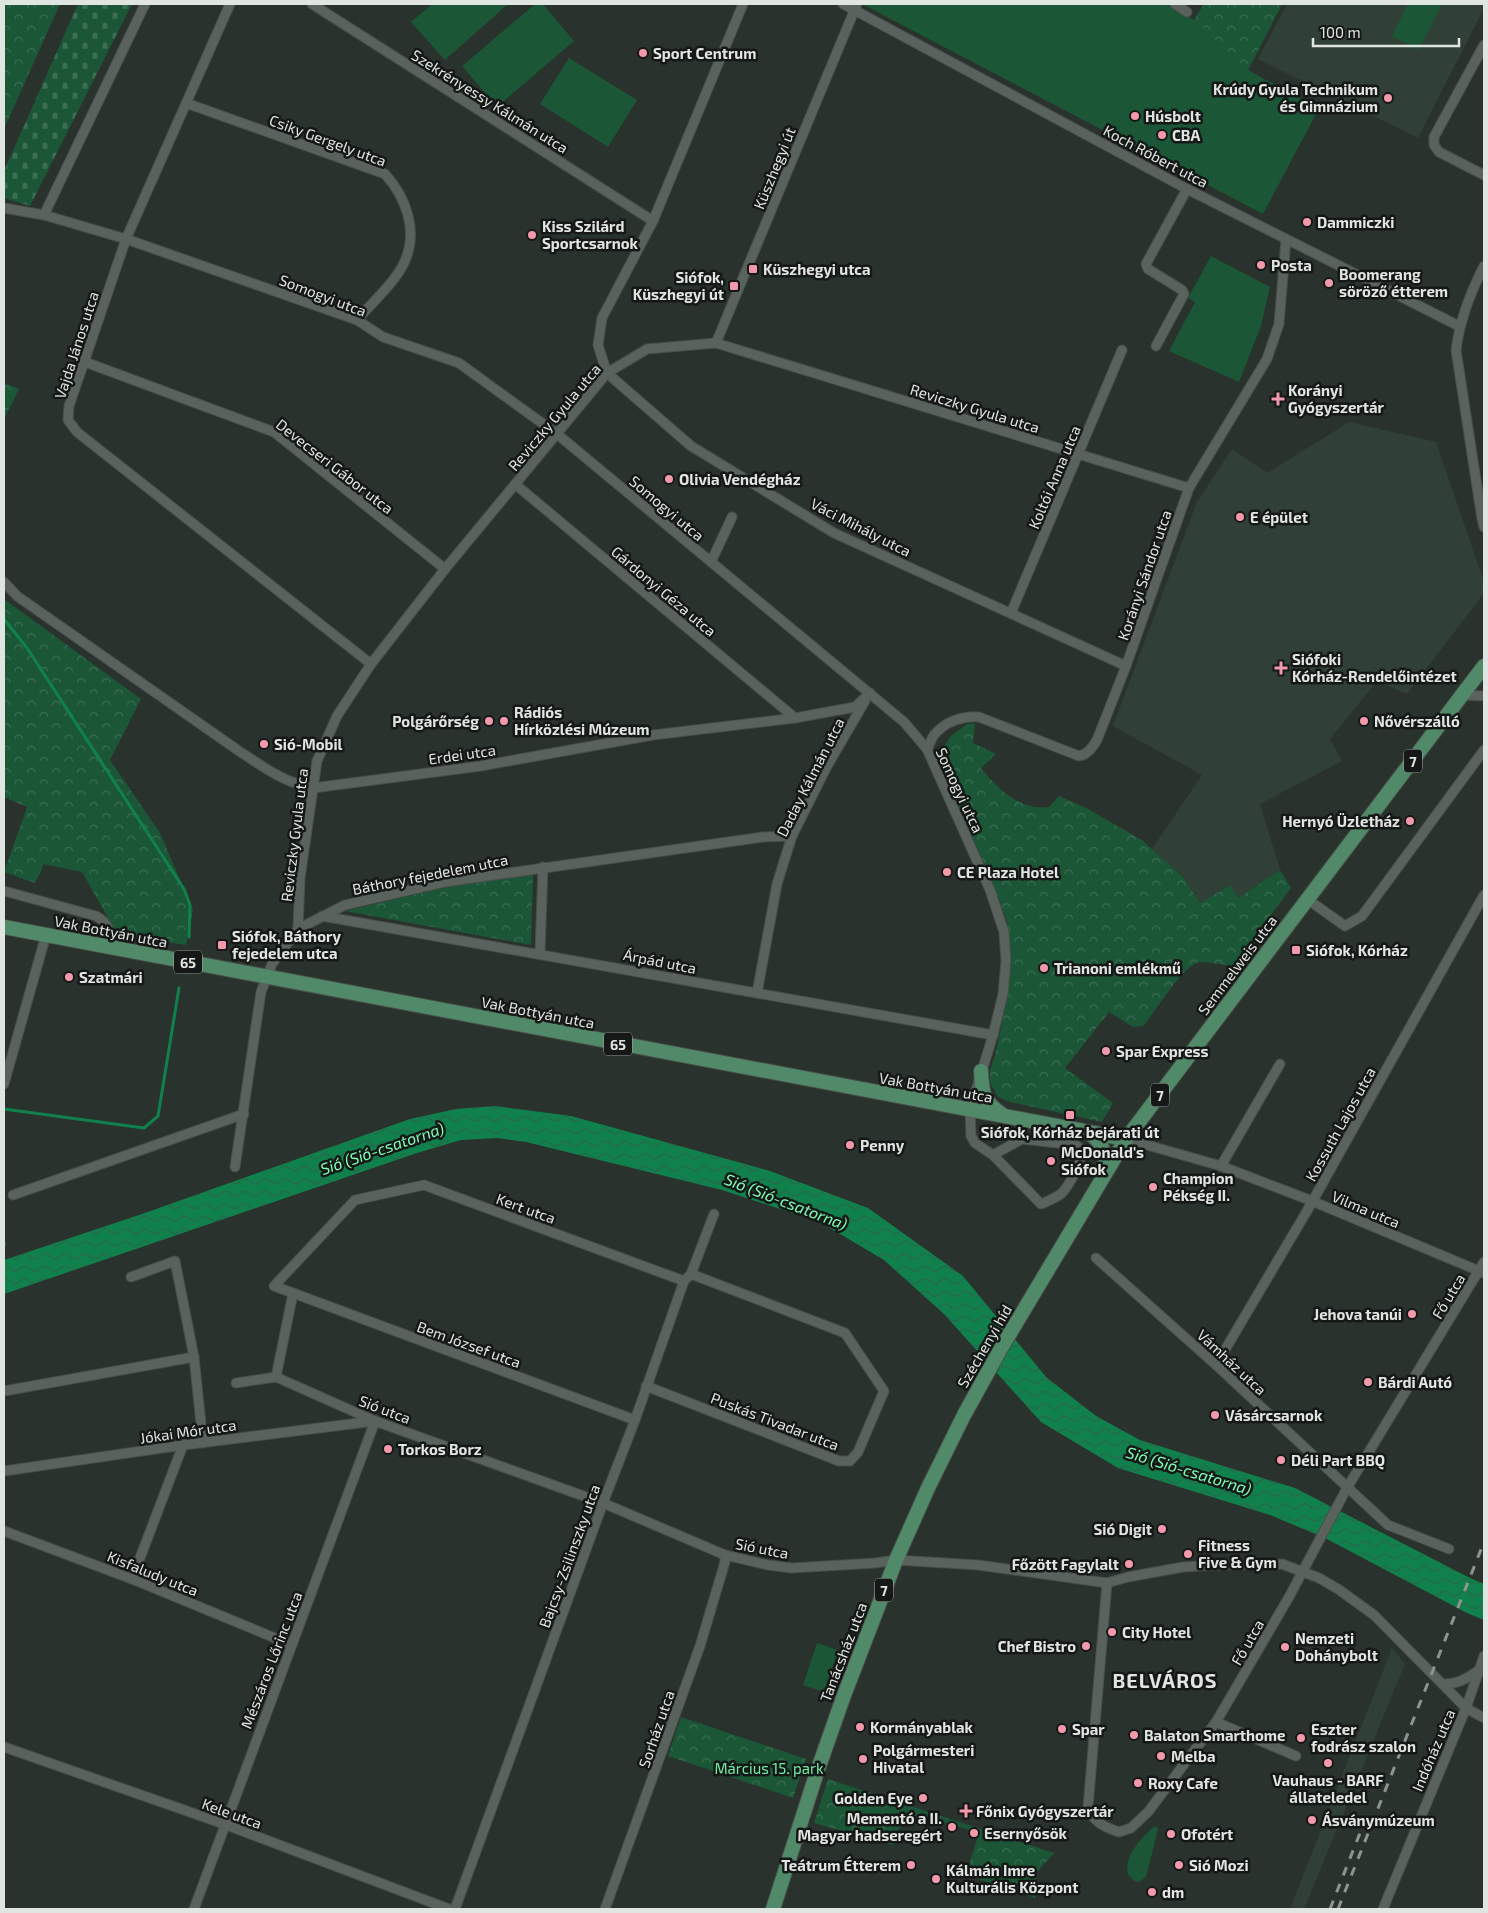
<svg xmlns="http://www.w3.org/2000/svg" width="1488" height="1913" font-family="'Exo 2',sans-serif">
  <style>
    .built { fill: #314036 }
    .grass { fill: #1b5637 }
    .forest { fill: url(#forest-crowns) }
    .cemetery { fill: url(#cemetery-stones) }
    .water { fill: url(#water-waves) }
    .lines { fill: none; stroke-linecap: round; stroke-linejoin: round }
    .stream { stroke: #10814d; stroke-width: 3 }
    .minor-casing { stroke: #484e49; stroke-width: 11 }
    .primary-casing { stroke: #484e49; stroke-width: 16 }
    .minor { stroke: #59625c; stroke-width: 9 }
    .primary { stroke: #518a69; stroke-width: 14 }
    .rail { stroke: #8e9590; stroke-width: 3; stroke-dasharray: 9 9; stroke-linecap: butt }
    .poi-dot { fill: #f29aac; stroke: #151816; stroke-width: 2 }
    .labels { text-anchor: middle; dominant-baseline: central; stroke-width: 5; stroke-linejoin: round; paint-order: stroke }
    .shield { fill: #151816; stroke: #a3a8a4; stroke-width: 1 }
    .shield-label { font-size: 14px; font-weight: bold; fill: #e0e5e1 }
    .poi-label { font-size: 15px; font-weight: bold; fill: #e0e5e1; stroke: #151816; text-anchor: start }
    .street-label { font-size: 15px; fill: #e0e5e1; stroke: #151816 }
    .park-label { font-size: 15px; fill: #70efa7; stroke: #151816 }
    .water-label { font-size: 16px; font-style: italic; fill: #80ffb6; stroke: #151816 }
    .district-label { font-size: 20px; font-weight: bold; letter-spacing: 1px; fill: #e0e5e1; stroke: #151816 }
  </style>
  <defs>
    <pattern id="forest-crowns" width="20" height="18" patternUnits="userSpaceOnUse" patternTransform="scale(1.25)"><rect width="20" height="18" fill="#1b5637"/><path d="M2 6a3 3 0 1 1 6 0M12 15a3 3 0 1 1 6 0" fill="none" stroke="#3c6e54"/></pattern>
    <pattern id="cemetery-stones" width="16" height="16" patternUnits="userSpaceOnUse" patternTransform="scale(1.25)"><rect width="16" height="16" fill="#1b5637"/><path d="M2 7V4a2 2 0 0 1 4 0v3zM10 15v-3a2 2 0 0 1 4 0v3z" fill="#3c6e54"/></pattern>
    <pattern id="water-waves" width="16" height="10" patternUnits="userSpaceOnUse" patternTransform="scale(1.25)"><rect width="16" height="10" fill="#10814d"/><path d="M0 5q4-4 8 0t8 0" fill="none" stroke="#276649"/></pattern>
  </defs>
  <rect width="100%" height="100%" fill="#29322c"/>
  <!-- built -->
  <g class="built">
    <polygon points="1287,4 1484,4 1484,8 1418,138 1258,59"/>
    <polygon points="1349,422 1436,442 1484,582 1484,593 1407,694 1377,681 1330,739 1342,761 1260,804 1280,870 1238,898 1229,885 1200,903 1183,877 1152,849 1202,775 1113,726 1197,502 1232,449 1267,473"/>
    <polygon points="1392,1648 1405,1664 1304,1909 1290,1909"/>
  </g>
  <!-- grass -->
  <g class="grass">
    <polygon points="432,4 508,4 445,60 411,22"/>
    <polygon points="535,4 543,4 574,41 497,107 462,66"/>
    <polygon points="862,4 1168,4 1194,20 1204,4 1282,4 1248,70 1312,105 1316,114 1263,214"/>
    <polygon points="1408,4 1442,4 1419,50 1392,36"/>
    <polygon points="569,58 637,100 608,147 540,104"/>
    <polygon points="1211,256 1270,287 1261,326 1239,382 1169,351 1195,302 1188,298"/>
    <polygon points="817,1643 838,1650 824,1692 803,1685"/>
    <path d="M1156,1826L1158,1830L1146,1877L1139,1882L1134,1881L1128,1874C1124,1854 1140,1841 1152,1828Z"/>
  </g>
  <!-- forest -->
  <g class="forest">
    <polygon points="4,4 60,4 4,129"/>
    <polygon points="1204,4 1282,4 1248,70 1194,20"/>
    <polygon points="4,383 19,389 4,419"/>
    <polygon points="4,599 141,699 110,760 160,833 193,910 186,945 117,934 82,872 44,864 35,883 4,872 27,807 4,797 4,736 5,735 4,732"/>
    <path d="M967,724H975L973,743L996,754L981,768C998,789 1020,811 1049,807L1059,796L1086,808L1142,840L1183,877L1200,903L1230,885L1238,898L1280,870L1291,888L1233,966C1223,965 1211,962 1201,962C1183,963 1156,1012 1143,1026L1133,1027L1109,1012L1065,1068L1113,1103L1102,1122L1010,1102L998,1097L990,1083V1070L995,1056L1008,995L1011,966L1007,921L992,881L947,781L941,756L943,748L951,736Z"/>
    <polygon points="533,874 531,945 345,911 446,887"/>
    <polygon points="681,1717 806,1759 793,1798 668,1756"/>
    <polygon points="828,1779 1054,1853 1037,1872 1034,1891 1035,1898 966,1875 979,1833 927,1817 923,1826 919,1827 904,1816 893,1845 814,1823"/>
  </g>
  <!-- cemetery -->
  <polygon class="cemetery" points="78,4 132,4 30,206 4,198 4,171"/>
  <!-- water -->
  <polygon class="water" points="495,1106 571,1116 770,1171 868,1208 963,1276 1046,1377 1096,1416 1140,1440 1295,1488 1470,1578 1484,1584 1484,1620 1467,1613 1325,1538 1270,1515 1118,1468 1041,1422 944,1314 884,1260 820,1222 722,1190 526,1142 497,1138 461,1140 417,1153 4,1294 4,1260 142,1214 410,1119 456,1109"/>
  <g class="lines">
    <!-- stream -->
    <g class="stream">
      <polyline points="4,619 27,648 184,889 190,905 189,937"/>
      <polyline points="4,1109 144,1128 158,1116 179,988"/>
      <polyline points="4,1242 4,1245"/>
    </g>
    <defs>
      <g id="minor">
        <polyline points="230,4 126,239 69,406 68,420 77,432 371,664"/>
        <polyline points="312,4 653,221"/>
        <polyline points="743,4 653,221 602,318 598,345 607,373 691,446 834,533 1126,666"/>
        <polyline points="843,4 1187,189 1459,326"/>
        <polyline points="1175,4 1187,12"/>
        <polyline points="1484,45 1434,137 1434,145 1439,152 1484,175"/>
        <path d="M186,103L385,174C406,197 419,232 404,263C396,281 371,304 357,320"/>
        <path d="M4,208L44,215L126,239L357,320L383,337L459,363L557,434L904,722L927,749L990,890L1004,932L1006,961L1003,994L993,1035L970,1110L971,1136L975,1143L993,1155L1041,1204C1048,1201 1056,1198 1062,1193C1070,1184 1082,1162 1082,1150L1076,1145L1022,1139L993,1155"/>
        <polyline points="44,215 145,4"/>
        <path d="M1484,266C1470,293 1460,319 1456,350L1482,519L1484,527"/>
        <polyline points="716,343 857,4"/>
        <polyline points="1156,346 1184,294 1182,290 1148,269 1146,264 1187,189"/>
        <polyline points="85,362 274,432 445,569"/>
        <polyline points="515,484 795,718"/>
        <polyline points="711,562 732,517"/>
        <path d="M4,582L17,596L239,751C262,766 284,783 313,788L481,766L653,735L795,718L855,707L870,693"/>
        <polyline points="1011,613 1122,350"/>
        <polyline points="1462,695 1484,696"/>
        <path d="M927,749C930,745 931,738 935,734C946,721 963,716 979,717L1079,756C1088,754 1092,748 1097,740L1126,666L1189,488L1267,359L1279,324L1286,239"/>
        <path d="M4,891L96,916C110,924 111,931 109,947"/>
        <polyline points="1307,899 1345,926 1362,916 1484,750"/>
        <polyline points="322,916 993,1035"/>
        <polyline points="298,929 300,878 317,761 337,716 371,664 445,569 607,373 647,349 716,343 1189,488"/>
        <polyline points="540,953 543,867"/>
        <polyline points="757,993 777,884 792,836 826,768 865,701"/>
        <polyline points="4,1084 46,935"/>
        <polyline points="1126,1139 1221,1166 1312,1201 1484,1273"/>
        <polyline points="1221,1166 1280,1064"/>
        <polyline points="235,1167 261,992 272,964 298,929 345,905 445,882 763,837 792,836"/>
        <polyline points="13,1195 244,1114"/>
        <polyline points="1096,1258 1216,1365 1388,1525 1449,1549"/>
        <polyline points="131,1277 175,1261 194,1357 203,1443"/>
        <polyline points="293,1293 635,1420"/>
        <polyline points="1216,1365 1307,1211 1484,895"/>
        <polyline points="276,1377 375,1421 603,1503 725,1555 768,1565 792,1568 875,1563 896,1560 978,1565 1107,1583 1128,1577 1183,1567 1215,1565 1282,1564 1319,1578 1338,1589 1374,1615 1466,1708 1484,1718"/>
        <polyline points="276,1377 293,1293 274,1286 355,1200 424,1185 684,1281"/>
        <polyline points="236,1383 276,1377"/>
        <polyline points="646,1386 839,1461 850,1461 858,1452 884,1391 845,1333 691,1274"/>
        <polyline points="4,1391 194,1357"/>
        <polyline points="4,1471 183,1445 375,1421"/>
        <polyline points="4,1531 132,1579 292,1645"/>
        <polyline points="132,1579 183,1445"/>
        <path d="M1107,1583L1088,1807C1093,1822 1104,1827 1119,1832L1131,1828L1148,1812L1216,1722L1289,1597L1347,1488L1484,1262"/>
        <path d="M1443,1684C1457,1684 1467,1679 1479,1670"/>
        <polyline points="1216,1722 1296,1756"/>
        <polyline points="4,1747 224,1824 449,1909"/>
        <polyline points="194,1909 375,1421"/>
        <polyline points="455,1909 603,1503 635,1420 684,1281 691,1274 714,1214"/>
        <polyline points="605,1909 700,1646 725,1562 725,1555"/>
        <polyline points="1383,1909 1466,1708 1484,1656"/>
      </g>
      <g id="primary">
        <polyline points="4,927 1126,1139"/>
        <path d="M981,1071C982,1093 983,1102 1003,1115"/>
        <path d="M1087,1132C1103,1141 1107,1156 1104,1173"/>
        <polyline points="773,1909 817,1772 843,1698 896,1560 928,1488 964,1415 1000,1350 1126,1139 1484,666"/>
      </g>
    </defs>
    <!-- minor casing -->
    <use href="#minor" class="minor-casing"/>
    <!-- primary casing -->
    <use href="#primary" class="primary-casing"/>
    <!-- minor -->
    <use href="#minor" class="minor"/>
    <!-- primary -->
    <use href="#primary" class="primary"/>
    <!-- rail -->
    <g class="rail">
      <polyline points="1330,1909 1362,1828 1370,1813"/>
      <polyline points="1338,1909 1484,1542"/>
    </g>
  </g>
  <!-- markers -->
  <g class="poi-dot">
    <circle cx="643" cy="53" r="5"/>
    <circle cx="1388" cy="98" r="5"/>
    <circle cx="1135" cy="116" r="5"/>
    <circle cx="1162" cy="135" r="5"/>
    <circle cx="1307" cy="222" r="5"/>
    <circle cx="532" cy="235" r="5"/>
    <circle cx="1261" cy="265" r="5"/>
    <rect x="748" y="264" width="10" height="10" rx="2.5"/>
    <circle cx="1329" cy="283" r="5"/>
    <rect x="729" y="281" width="10" height="10" rx="2.5"/>
    <path d="M1275.5 391.5h5v5h5v5h-5v5h-5v-5h-5v-5h5z"/>
    <circle cx="669" cy="479" r="5"/>
    <circle cx="1240" cy="517" r="5"/>
    <path d="M1278.5 660.5h5v5h5v5h-5v5h-5v-5h-5v-5h5z"/>
    <circle cx="489" cy="721" r="5"/>
    <circle cx="504" cy="721" r="5"/>
    <circle cx="1364" cy="721" r="5"/>
    <circle cx="264" cy="744" r="5"/>
    <circle cx="1410" cy="821" r="5"/>
    <circle cx="947" cy="872" r="5"/>
    <rect x="217" y="940" width="10" height="10" rx="2.5"/>
    <rect x="1291" y="945" width="10" height="10" rx="2.5"/>
    <circle cx="1044" cy="968" r="5"/>
    <circle cx="69" cy="977" r="5"/>
    <circle cx="1106" cy="1051" r="5"/>
    <rect x="1065" y="1110" width="10" height="10" rx="2.5"/>
    <circle cx="850" cy="1145" r="5"/>
    <circle cx="1051" cy="1161" r="5"/>
    <circle cx="1153" cy="1187" r="5"/>
    <circle cx="1412" cy="1314" r="5"/>
    <circle cx="1368" cy="1382" r="5"/>
    <circle cx="1215" cy="1415" r="5"/>
    <circle cx="388" cy="1449" r="5"/>
    <circle cx="1281" cy="1460" r="5"/>
    <circle cx="1162" cy="1529" r="5"/>
    <circle cx="1188" cy="1554" r="5"/>
    <circle cx="1129" cy="1564" r="5"/>
    <circle cx="1112" cy="1632" r="5"/>
    <circle cx="1086" cy="1646" r="5"/>
    <circle cx="1285" cy="1647" r="5"/>
    <circle cx="860" cy="1727" r="5"/>
    <circle cx="1062" cy="1729" r="5"/>
    <circle cx="1134" cy="1735" r="5"/>
    <circle cx="1301" cy="1738" r="5"/>
    <circle cx="1161" cy="1756" r="5"/>
    <circle cx="863" cy="1759" r="5"/>
    <circle cx="1328" cy="1763" r="5"/>
    <circle cx="1138" cy="1783" r="5"/>
    <circle cx="923" cy="1798" r="5"/>
    <path d="M963.5 1803.5h5v5h5v5h-5v5h-5v-5h-5v-5h5z"/>
    <circle cx="1312" cy="1820" r="5"/>
    <circle cx="952" cy="1827" r="5"/>
    <circle cx="974" cy="1833" r="5"/>
    <circle cx="1171" cy="1834" r="5"/>
    <circle cx="911" cy="1865" r="5"/>
    <circle cx="1179" cy="1865" r="5"/>
    <circle cx="936" cy="1879" r="5"/>
    <circle cx="1152" cy="1892" r="5"/>
  </g>
  <g class="labels">
    <!-- shield labels -->
    <g class="shield">
      <rect x="1404" y="749.5" width="18" height="23" rx="4"/>
      <rect x="174" y="950.5" width="28" height="23" rx="4"/>
      <rect x="604" y="1032.5" width="28" height="23" rx="4"/>
      <rect x="1151" y="1083.5" width="18" height="23" rx="4"/>
      <rect x="875" y="1578.5" width="18" height="23" rx="4"/>
    </g>
    <g class="shield-label">
      <text x="1413" y="761">7</text>
      <text x="188" y="962">65</text>
      <text x="618" y="1044">65</text>
      <text x="1160" y="1095">7</text>
      <text x="884" y="1590">7</text>
    </g>
    <!-- poi labels -->
    <g class="poi-label">
      <text x="653" y="53">Sport Centrum</text>
      <text x="1378" y="89" text-anchor="end">Krúdy Gyula Technikum<tspan x="1378" dy="17">és Gimnázium</tspan></text>
      <text x="1145" y="116">Húsbolt</text>
      <text x="1172" y="135">CBA</text>
      <text x="1317" y="222">Dammiczki</text>
      <text x="542" y="226">Kiss Szilárd<tspan x="542" dy="17">Sportcsarnok</tspan></text>
      <text x="1271" y="265">Posta</text>
      <text x="763" y="269">Küszhegyi utca</text>
      <text x="1339" y="274">Boomerang<tspan x="1339" dy="17">söröző étterem</tspan></text>
      <text x="724" y="277" text-anchor="end">Siófok,<tspan x="724" dy="17">Küszhegyi út</tspan></text>
      <text x="1288" y="390">Korányi<tspan x="1288" dy="17">Gyógyszertár</tspan></text>
      <text x="679" y="479">Olivia Vendégház</text>
      <text x="1250" y="517">E épület</text>
      <text x="1292" y="659">Siófoki<tspan x="1292" dy="17">Kórház-Rendelőintézet</tspan></text>
      <text x="514" y="712">Rádiós<tspan x="514" dy="17">Hírközlési Múzeum</tspan></text>
      <text x="479" y="721" text-anchor="end">Polgárőrség</text>
      <text x="1374" y="721">Nővérszálló</text>
      <text x="274" y="744">Sió-Mobil</text>
      <text x="1400" y="821" text-anchor="end">Hernyó Üzletház</text>
      <text x="957" y="872">CE Plaza Hotel</text>
      <text x="232" y="936">Siófok, Báthory<tspan x="232" dy="17">fejedelem utca</tspan></text>
      <text x="1306" y="950">Siófok, Kórház</text>
      <text x="1054" y="968">Trianoni emlékmű</text>
      <text x="79" y="977">Szatmári</text>
      <text x="1116" y="1051">Spar Express</text>
      <text x="1070" y="1132" text-anchor="middle">Siófok, Kórház bejárati út</text>
      <text x="860" y="1145">Penny</text>
      <text x="1061" y="1152">McDonald's<tspan x="1061" dy="17">Siófok</tspan></text>
      <text x="1163" y="1178">Champion<tspan x="1163" dy="17">Pékség II.</tspan></text>
      <text x="1402" y="1314" text-anchor="end">Jehova tanúi</text>
      <text x="1378" y="1382">Bárdi Autó</text>
      <text x="1225" y="1415">Vásárcsarnok</text>
      <text x="398" y="1449">Torkos Borz</text>
      <text x="1291" y="1460">Déli Part BBQ</text>
      <text x="1152" y="1529" text-anchor="end">Sió Digit</text>
      <text x="1198" y="1545">Fitness<tspan x="1198" dy="17">Five &amp; Gym</tspan></text>
      <text x="1119" y="1564" text-anchor="end">Főzött Fagylalt</text>
      <text x="1122" y="1632">City Hotel</text>
      <text x="1295" y="1638">Nemzeti<tspan x="1295" dy="17">Dohánybolt</tspan></text>
      <text x="1076" y="1646" text-anchor="end">Chef Bistro</text>
      <text x="870" y="1727">Kormányablak</text>
      <text x="1072" y="1729">Spar</text>
      <text x="1311" y="1729">Eszter<tspan x="1311" dy="17">fodrász szalon</tspan></text>
      <text x="1144" y="1735">Balaton Smarthome</text>
      <text x="873" y="1750">Polgármesteri<tspan x="873" dy="17">Hivatal</tspan></text>
      <text x="1171" y="1756">Melba</text>
      <text x="1328" y="1780" text-anchor="middle">Vauhaus - BARF<tspan x="1328" dy="17">állateledel</tspan></text>
      <text x="1148" y="1783">Roxy Cafe</text>
      <text x="913" y="1798" text-anchor="end">Golden Eye</text>
      <text x="976" y="1811">Főnix Gyógyszertár</text>
      <text x="942" y="1818" text-anchor="end">Mementó a II.<tspan x="942" dy="17">Magyar hadseregért</tspan></text>
      <text x="1322" y="1820">Ásványmúzeum</text>
      <text x="984" y="1833">Esernyősök</text>
      <text x="1181" y="1834">Ofotért</text>
      <text x="901" y="1865" text-anchor="end">Teátrum Étterem</text>
      <text x="1189" y="1865">Sió Mozi</text>
      <text x="946" y="1870">Kálmán Imre<tspan x="946" dy="17">Kulturális Központ</tspan></text>
      <text x="1162" y="1892">dm</text>
    </g>
    <!-- street labels -->
    <g class="street-label">
      <text transform="translate(490 101) rotate(32)">Szekrényessy Kálmán utca</text>
      <text transform="translate(328 140) rotate(20)">Csiky Gergely utca</text>
      <text transform="translate(1156 156) rotate(28)">Koch Róbert utca</text>
      <text transform="translate(774 168) rotate(-68)">Küszhegyi út</text>
      <text transform="translate(323 295) rotate(21)">Somogyi utca</text>
      <text transform="translate(76 345) rotate(-72)">Vajda János utca</text>
      <text transform="translate(975 408) rotate(17)">Reviczky Gyula utca</text>
      <text transform="translate(554 417) rotate(-50)">Reviczky Gyula utca</text>
      <text transform="translate(335 466) rotate(38)">Devecseri Gábor utca</text>
      <text transform="translate(1054 477) rotate(-67)">Koltói Anna utca</text>
      <text transform="translate(667 508) rotate(40)">Somogyi utca</text>
      <text transform="translate(861 527) rotate(27)">Váci Mihály utca</text>
      <text transform="translate(1144 575) rotate(-71)">Korányi Sándor utca</text>
      <text transform="translate(664 591) rotate(40)">Gárdonyi Géza utca</text>
      <text transform="translate(462 754) rotate(-8)">Erdei utca</text>
      <text transform="translate(810 777) rotate(-63)">Daday Kálmán utca</text>
      <text transform="translate(960 790) rotate(65)">Somogyi utca</text>
      <text transform="translate(294 835) rotate(-83)">Reviczky Gyula utca</text>
      <text transform="translate(430 874) rotate(-11)">Báthory fejedelem utca</text>
      <text transform="translate(111 931) rotate(11)">Vak Bottyán utca</text>
      <text transform="translate(660 961) rotate(11)">Árpád utca</text>
      <text transform="translate(1237 965) rotate(-53)">Semmelweis utca</text>
      <text transform="translate(538 1012) rotate(11)">Vak Bottyán utca</text>
      <text transform="translate(936 1087) rotate(10)">Vak Bottyán utca</text>
      <text transform="translate(1340 1124) rotate(-61)">Kossuth Lajos utca</text>
      <text transform="translate(526 1208) rotate(20)">Kert utca</text>
      <text transform="translate(1366 1209) rotate(23)">Vilma utca</text>
      <text transform="translate(1448 1296) rotate(-59)">Fő utca</text>
      <text transform="translate(469 1344) rotate(20)">Bem József utca</text>
      <text transform="translate(984 1346) rotate(-60)">Széchenyi híd</text>
      <text transform="translate(1232 1362) rotate(43)">Vámház utca</text>
      <text transform="translate(385 1409) rotate(21)">Sió utca</text>
      <text transform="translate(775 1421) rotate(21)">Puskás Tivadar utca</text>
      <text transform="translate(188 1431) rotate(-8)">Jókai Mór utca</text>
      <text transform="translate(762 1548) rotate(11)">Sió utca</text>
      <text transform="translate(569 1556) rotate(-70)">Bajcsy-Zsilinszky utca</text>
      <text transform="translate(153 1573) rotate(22)">Kisfaludy utca</text>
      <text transform="translate(1247 1642) rotate(-60)">Fő utca</text>
      <text transform="translate(843 1652) rotate(-69)">Tanácsház utca</text>
      <text transform="translate(271 1660) rotate(-69)">Mészáros Lőrinc utca</text>
      <text transform="translate(656 1729) rotate(-71)">Sorház utca</text>
      <text transform="translate(1433 1750) rotate(-67)">Indóház utca</text>
      <text transform="translate(232 1813) rotate(20)">Kele utca</text>
    </g>
    <!-- park labels -->
    <g class="park-label">
      <text x="769" y="1768">Március 15. park</text>
    </g>
    <!-- water labels -->
    <g class="water-label">
      <text transform="translate(382 1148) rotate(-19)">Sió (Sió-csatorna)</text>
      <text transform="translate(786 1201) rotate(21)">Sió (Sió-csatorna)</text>
      <text transform="translate(1189 1470) rotate(17)">Sió (Sió-csatorna)</text>
    </g>
    <!-- district labels -->
    <g class="district-label">
      <text x="1165" y="1680">BELVÁROS</text>
    </g>
  </g>
  <!-- border -->
  <rect width="1488" height="1913" fill="none" stroke="#e0e5e1" stroke-width="10"/>
  <!-- scale -->
  <path d="M1313 38v8h146v-8" fill="none" stroke="#e0e5e1" stroke-width="2.5"/>
  <text x="1320" y="38" font-size="15" fill="#e0e5e1" stroke="#151816" stroke-width="4" paint-order="stroke">100 m</text>
</svg>
